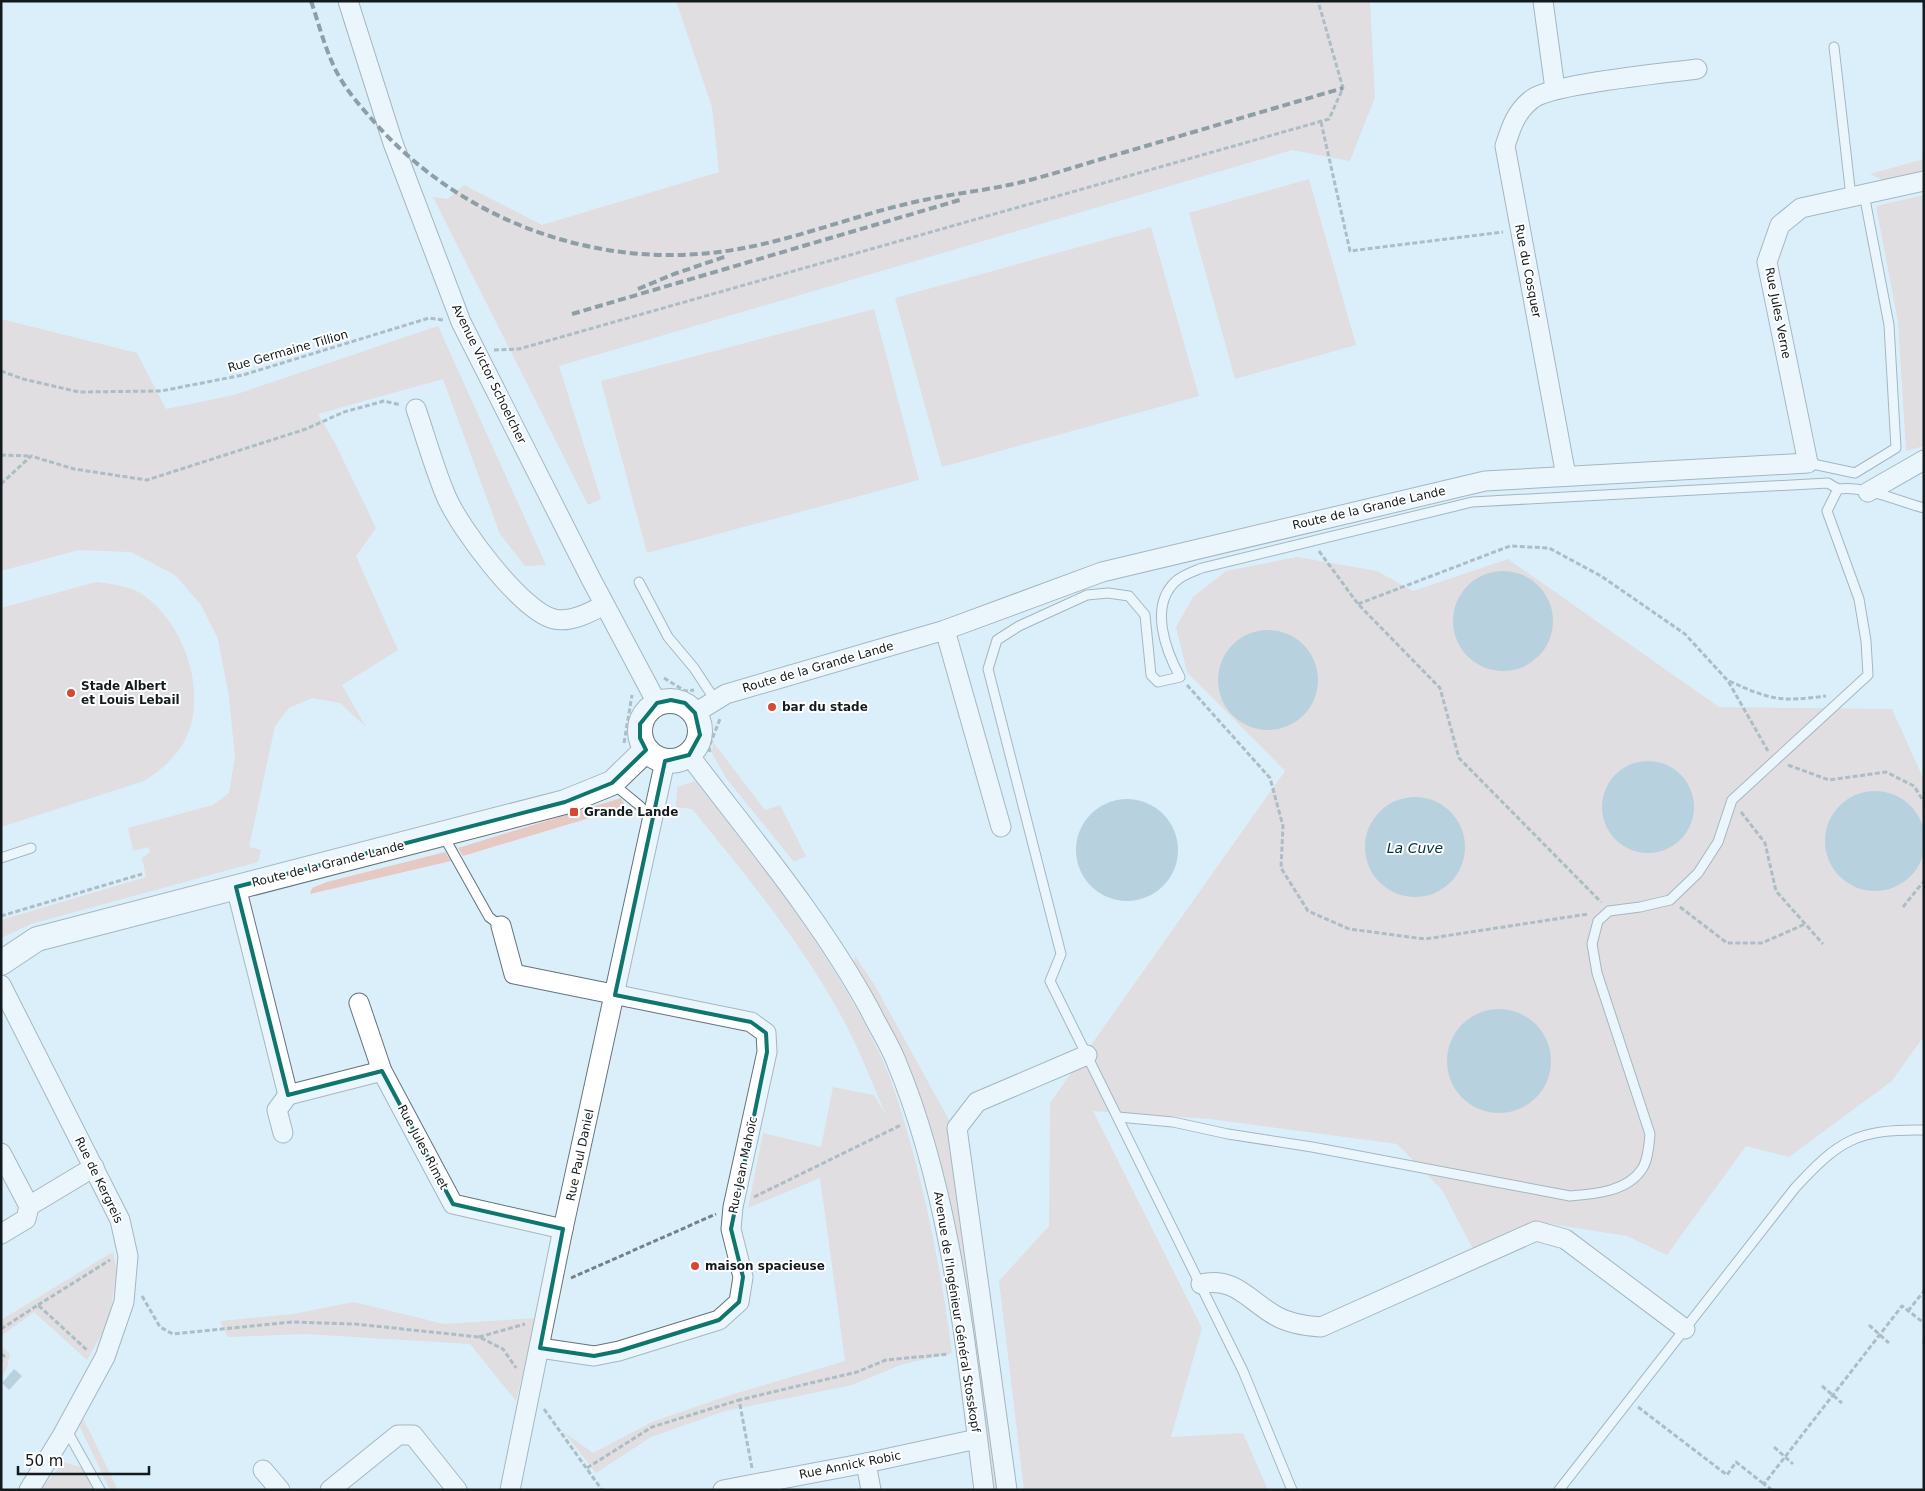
<svg xmlns="http://www.w3.org/2000/svg" width="1925" height="1491" font-family="'DejaVu Sans',sans-serif">
  <style>
    .green { fill: #e6c9c3 }
    .water { fill: #8faebe }
    .lines { fill: none; stroke-linecap: round; stroke-linejoin: round }
    .service-casing { stroke: #62747d; stroke-width: 11 }
    .minor-casing { stroke: #62747d; stroke-width: 21 }
    .tertiary-casing { stroke: #62747d; stroke-width: 26 }
    .path { stroke: #748188; stroke-width: 3; stroke-dasharray: 5 2.5; stroke-linecap: butt }
    .service { stroke: #fff; stroke-width: 9 }
    .minor { stroke: #fff; stroke-width: 19 }
    .tertiary { stroke: #fff; stroke-width: 24 }
    .rail { stroke: #323c40; stroke-width: 4; stroke-dasharray: 8 4; stroke-linecap: butt }
    .marked { fill: none; stroke: #0f766e; stroke-width: 4; stroke-linejoin: round }
    .poi-dot { fill: #d54933; stroke: #fff; stroke-width: 2 }
    .labels { text-anchor: middle; dominant-baseline: central; stroke-width: 4; stroke-linejoin: round; paint-order: stroke }
    .street-label { font-size: 12px; fill: #121a1d; stroke: #fff }
    .poi-label { font-size: 12px; font-weight: bold; fill: #121a1d; stroke: #fff; text-anchor: start }
    .water-label { font-size: 14px; font-style: italic; fill: #013143; stroke: #fff }
  </style>
  <rect width="100%" height="100%" fill="#dbeffa"/>
  <!-- green -->
  <g class="green">
    <polygon points="676,1 1370,1 1375,97 1350,161 1292,150 559,366 601,499 588,505 433,197 448,199 464,185 542,225 719,172 712,107"/>
    <polygon points="1924,159 1924,174 1886,182 1870,174"/>
    <polygon points="1309,179 1356,345 1235,379 1189,213"/>
    <polygon points="1924,195 1924,446 1906,451 1898,322 1876,206"/>
    <polygon points="1151,227 1199,396 942,467 895,298"/>
    <polygon points="874,309 919,480 647,553 601,381"/>
    <polygon points="1,319 137,353 166,409 234,395 438,326 546,565 525,566 500,534 443,379 318,414 335,443 376,528 356,556 398,650 342,685 366,727 340,703 312,698 289,708 275,726 249,847 261,850 258,862 31,924 1,938 1,920 146,877 142,858 150,852 148,847 133,851 128,828 213,805 229,793 235,757 229,697 218,639 201,605 175,575 131,552 79,550 1,571"/>
    <polygon points="1297,557 1377,571 1413,591 1508,559 1719,707 1892,709 1924,780 1924,1036 1892,1081 1789,1157 1746,1146 1667,1255 1627,1236 1544,1223 1473,1249 1442,1190 1397,1144 1210,1119 1093,1111 1202,1328 1171,1437 1243,1433 1268,1490 1024,1490 999,1281 1049,1226 1050,1103 1285,771 1187,672 1176,627 1193,597 1226,571"/>
    <path d="M96,582C112,584 133,586 146,597C183,625 205,685 189,731C181,753 163,769 144,781L1,827V608Z"/>
    <polygon points="713,742 765,810 780,805 806,856 794,862 726,778 712,753"/>
    <path d="M695,781C761,864 827,947 874,1042C891,1075 901,1110 911,1145C930,1214 943,1283 952,1353L900,1365L852,1385L725,1411L651,1437L596,1473L564,1432L593,1453L652,1422L724,1397L845,1361L820,1178L748,1208L763,1133L821,1147L833,1087L874,1095L887,1117C873,1086 861,1053 845,1023C804,946 747,876 692,809L676,807L677,787Z"/>
    <polygon points="621,798 626,807 463,856 458,848"/>
    <polygon points="445,852 451,861 310,894 312,888 327,882"/>
    <polygon points="855,956 874,984 949,1120 999,1490 992,1490 959,1243 932,1139 904,1053 854,962"/>
    <polygon points="113,1252 117,1272 108,1323 87,1360 34,1312 1,1336 1,1320"/>
    <polygon points="354,1302 444,1324 536,1318 516,1401 470,1344 305,1334 228,1337 220,1321 293,1314"/>
    <polygon points="1,1345 10,1354 7,1368 1,1378"/>
    <polygon points="83,1418 118,1490 110,1490 78,1423"/>
    <polygon points="64,1462 81,1467 96,1490 40,1490"/>
  </g>
  <!-- water -->
  <g class="water">
    <circle cx="1503" cy="621" r="50"/>
    <circle cx="1268" cy="680" r="50"/>
    <circle cx="1648" cy="807" r="46"/>
    <circle cx="1875" cy="841" r="50"/>
    <circle cx="1415" cy="847" r="50"/>
    <circle cx="1127" cy="850" r="51"/>
    <circle cx="1499" cy="1061" r="52"/>
    <polygon points="14,1369 22,1376 9,1390 2,1383"/>
  </g>
  <g class="lines">
    <defs>
      <g id="service">
        <polyline points="1834,47 1851,197"/>
        <polyline points="1808,463 1855,473 1896,448 1889,325 1864,194"/>
        <polyline points="639,582 668,637 694,668 715,700"/>
        <polyline points="612,783 640,806 652,820"/>
        <polyline points="443,835 489,917 501,926"/>
        <polyline points="1,858 31,848"/>
        <path d="M1118,1117L1173,1122L1228,1134L1312,1147L1570,1196C1594,1194 1627,1192 1642,1169C1648,1160 1649,1145 1650,1134L1597,973L1592,944L1598,921L1609,911L1640,907L1670,900L1698,873L1718,842L1732,800L1868,675L1866,641L1859,599L1827,511L1838,489C1865,485 1897,501 1924,508"/>
        <polyline points="66,1429 100,1490"/>
        <path d="M1292,1490L1243,1371L1050,981L1061,954L988,669L997,640L1019,626L1087,595L1108,593L1129,596L1145,615L1151,675L1158,682L1180,677C1166,651 1149,607 1175,582C1182,575 1192,572 1202,568L1472,502L1828,483L1838,489"/>
        <path d="M1559,1490L1795,1188C1839,1140 1857,1129 1924,1130"/>
      </g>
      <g id="minor">
        <polyline points="348,1 393,143 461,322 591,579 657,703"/>
        <polyline points="1543,1 1555,89"/>
        <path d="M416,409C426,438 434,468 446,496C459,527 521,611 554,619C571,623 591,612 604,605"/>
        <path d="M1566,476L1505,146C1511,128 1515,113 1531,100C1548,84 1667,73 1697,69"/>
        <polyline points="1868,492 1924,460"/>
        <polyline points="945,630 1001,827"/>
        <polyline points="695,713 726,694 945,630 1102,572 1485,481 1808,463 1767,262 1780,225 1801,208 1924,181"/>
        <path d="M689,755C752,838 820,918 870,1010C878,1027 889,1043 896,1061C951,1192 966,1349 984,1490"/>
        <polyline points="236,887 288,1095 382,1071"/>
        <polyline points="501,926 514,974 751,1022 766,1033 767,1052 733,1207 731,1229 743,1277 739,1302 719,1320 619,1351 594,1356 540,1348"/>
        <polyline points="1,985 120,1220 128,1256 124,1302 105,1357 62,1436 29,1490"/>
        <polyline points="359,1003 382,1071 453,1204 563,1229"/>
        <polyline points="283,1133 277,1110 288,1095"/>
        <polyline points="1,1153 29,1206"/>
        <polyline points="1,1234 26,1219 29,1206 94,1167"/>
        <path d="M1201,1284C1235,1276 1249,1301 1276,1316C1290,1324 1305,1326 1321,1327L1536,1231L1565,1239L1685,1329"/>
        <polyline points="866,1463 871,1490"/>
        <polyline points="263,1470 280,1490"/>
        <polyline points="330,1490 398,1435 413,1435 457,1490"/>
        <polyline points="510,1490 563,1229 665,761"/>
        <polyline points="723,1490 866,1463 977,1439"/>
        <polyline points="1007,1490 957,1128 977,1102 1087,1055"/>
      </g>
      <g id="tertiary">
        <circle cx="670" cy="731" r="30"/>
        <polyline points="1,963 37,939 565,802 612,783 646,750"/>
      </g>
    </defs>
    <!-- service casing -->
    <use href="#service" class="service-casing"/>
    <!-- minor casing -->
    <use href="#minor" class="minor-casing"/>
    <!-- tertiary casing -->
    <use href="#tertiary" class="tertiary-casing"/>
    <!-- path -->
    <g class="path">
      <polyline points="1321,122 1350,251 1503,232"/>
      <polyline points="494,350 519,349 1329,119 1343,88 1318,1"/>
      <polyline points="1,371 23,379 79,392 161,391 243,375 429,318 443,320"/>
      <polyline points="1,455 30,456"/>
      <polyline points="1,484 31,456 74,469 147,480 306,429 344,412 384,401 401,405"/>
      <polyline points="1319,551 1358,604 1440,688 1459,758 1601,902"/>
      <polyline points="1358,604 1510,546 1549,548 1601,576 1685,634 1728,681 1768,751"/>
      <polyline points="664,678 685,691 694,690"/>
      <path d="M1729,681C1771,700 1780,702 1826,696"/>
      <polyline points="1187,685 1270,778 1283,826 1281,868 1308,911 1349,929 1425,939 1588,914"/>
      <polyline points="624,743 632,695"/>
      <polyline points="710,752 709,747 720,719"/>
      <polyline points="1788,765 1829,780 1886,772 1914,786 1924,802"/>
      <polyline points="1741,812 1765,843 1776,891 1823,944"/>
      <polyline points="1680,907 1727,943 1762,943 1805,924"/>
      <polyline points="1903,907 1924,881"/>
      <polyline points="1,916 142,874"/>
      <polyline points="754,1197 901,1125"/>
      <polyline points="571,1278 716,1214"/>
      <polyline points="142,1296 160,1327 173,1334 292,1322 355,1324 479,1337 503,1349 516,1368"/>
      <polyline points="38,1305 110,1260"/>
      <polyline points="1908,1311 1924,1291"/>
      <polyline points="1869,1325 1889,1343"/>
      <polyline points="1,1329 38,1305 88,1351"/>
      <polyline points="479,1337 525,1324"/>
      <polyline points="1923,1344 1924,1343"/>
      <polyline points="1,1354 4,1356 1,1361"/>
      <polyline points="1822,1386 1842,1403"/>
      <polyline points="1638,1407 1727,1475 1736,1462 1764,1484"/>
      <polyline points="544,1409 602,1490"/>
      <polyline points="1774,1447 1793,1464"/>
      <polyline points="587,1468 652,1427 739,1400"/>
      <polyline points="752,1468 739,1400 857,1372 886,1360 949,1354"/>
      <polyline points="1772,1490 1764,1484 1902,1306 1924,1323"/>
    </g>
    <!-- service -->
    <use href="#service" class="service"/>
    <!-- minor -->
    <use href="#minor" class="minor"/>
    <!-- tertiary -->
    <use href="#tertiary" class="tertiary"/>
    <!-- rail -->
    <g class="rail">
      <path d="M311,1C320,27 326,54 340,78C350,95 363,109 376,124C462,220 592,268 719,252C790,243 855,214 924,200C956,193 990,190 1022,182C1058,173 1093,161 1129,151C1200,130 1272,109 1343,88"/>
      <polyline points="638,289 674,274 727,256"/>
      <polyline points="572,314 963,199"/>
    </g>
  </g>
  <!-- marked area -->
  <path d="M0 0H1925V1491H0ZM671,700L685,703L695,713L700,735L689,755L665,761L615,995L751,1022L766,1033L767,1052L731,1229L743,1277L739,1302L719,1320L619,1351L594,1356L540,1348L563,1229L453,1204L382,1071L288,1095L236,887L565,802L612,783L646,750L640,738V724L657,703Z" fill="#dbeffa" fill-opacity=".55" fill-rule="evenodd"/>
  <path class="marked" d="M671,700L685,703L695,713L700,735L689,755L665,761L615,995L751,1022L766,1033L767,1052L731,1229L743,1277L739,1302L719,1320L619,1351L594,1356L540,1348L563,1229L453,1204L382,1071L288,1095L236,887L565,802L612,783L646,750L640,738V724L657,703Z"/>
  <!-- markers -->
  <g class="poi-dot">
    <circle cx="71" cy="693" r="5"/>
    <circle cx="772" cy="707" r="5"/>
    <rect x="569" y="807" width="10" height="10" rx="2.5"/>
    <circle cx="695" cy="1266" r="5"/>
  </g>
  <g class="labels">
    <!-- street labels -->
    <g class="street-label">
      <text transform="translate(1528 271) rotate(79)">Rue du Cosquer</text>
      <text transform="translate(1778 313) rotate(79)">Rue Jules Verne</text>
      <text transform="translate(288 351) rotate(-16)">Rue Germaine Tillion</text>
      <text transform="translate(489 374) rotate(64)">Avenue Victor Schoelcher</text>
      <text transform="translate(1369 508) rotate(-13)">Route de la Grande Lande</text>
      <text transform="translate(818 667) rotate(-16)">Route de la Grande Lande</text>
      <text transform="translate(328 864) rotate(-14)">Route de la Grande Lande</text>
      <text transform="translate(423 1147) rotate(62)">Rue Jules Rimet</text>
      <text transform="translate(580 1155) rotate(-78)">Rue Paul Daniel</text>
      <text transform="translate(743 1165) rotate(-78)">Rue Jean Mahoïc</text>
      <text transform="translate(99 1180) rotate(64)">Rue de Kergreis</text>
      <text transform="translate(957 1312) rotate(81)">Avenue de l'Ingénieur Général Stosskopf</text>
      <text transform="translate(850 1465) rotate(-11)">Rue Annick Robic</text>
    </g>
    <!-- poi labels -->
    <g class="poi-label">
      <text x="81" y="686">Stade Albert<tspan x="81" dy="14">et Louis Lebail</tspan></text>
      <text x="782" y="707">bar du stade</text>
      <text x="584" y="812">Grande Lande</text>
      <text x="705" y="1266">maison spacieuse</text>
    </g>
    <!-- water labels -->
    <g class="water-label">
      <text x="1415" y="848">La Cuve</text>
    </g>
  </g>
  <!-- border -->
  <rect width="1925" height="1491" fill="none" stroke="#121a1d" stroke-width="5"/>
  <!-- scale -->
  <path d="M18 1466v8h131v-8" fill="none" stroke="#121a1d" stroke-width="2.5"/>
  <text x="25" y="1466" font-size="15" fill="#121a1d" stroke="#ffffff" stroke-width="4" paint-order="stroke">50 m</text>
</svg>
